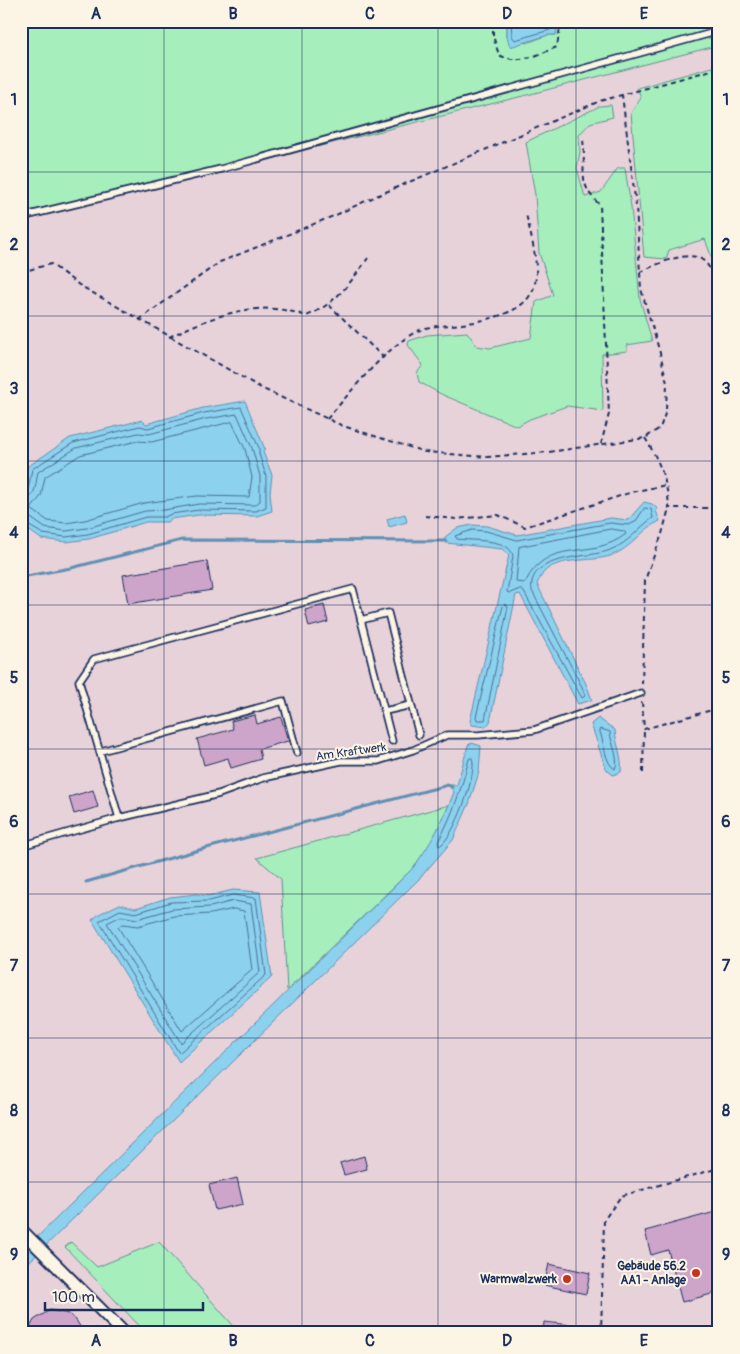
<svg xmlns="http://www.w3.org/2000/svg" width="740" height="1354" font-family="Pangolin,sans-serif">
  <style>
    .built { fill: #e8d2d9; fill-rule: evenodd }
    .green { fill: #a6efbd; stroke: #608f8e }
    .water { fill: #8cd1ed; stroke: #5f90b4 }
    .lines { fill: none; stroke-linecap: round; stroke-linejoin: round }
    .shore { stroke: #487097; stroke-width: 1 }
    .stream { stroke: #5f90b4; stroke-width: 3 }
    .building { fill: #cea5ca; stroke: #1b2f5e }
    .lane-casing { stroke: #1b2f5e; stroke-width: 9 }
    .street-casing { stroke: #1b2f5e; stroke-width: 15 }
    .path { stroke: #1b2f5e; stroke-width: 2; stroke-dasharray: 5 4; stroke-linecap: butt }
    .lane { stroke: #fcf5e5; stroke-width: 5.5 }
    .street { stroke: #fcf5e5; stroke-width: 11 }
    .grid { fill: none; stroke: #1b2f5e; stroke-width: 1; stroke-opacity: 0.55 }
    .poi-dot { fill: #c8321e; stroke: #fcf5e5; stroke-width: 2 }
    .labels { text-anchor: middle; dominant-baseline: central; stroke-width: 4; stroke-linejoin: round; paint-order: stroke }
    .street-label { font-size: 12px; fill: #1b2f5e; stroke: #fcf5e5 }
    .poi-label { font-size: 12px; font-weight: bold; fill: #1b2f5e; stroke: #fcf5e5; text-anchor: end }
    .neatline { fill: none; stroke: #1b2f5e; stroke-width: 2 }
    .grid-label { font-size: 16px; text-anchor: middle; font-weight: bold; fill: #1b2f5e }
  </style>
  <rect width="100%" height="100%" fill="#f3e5e0"/>
  <filter id="ink" filterUnits="userSpaceOnUse"><feTurbulence type="fractalNoise" baseFrequency=".02" numOctaves="2"/><feDisplacementMap in="SourceGraphic" scale="10" xChannelSelector="R" yChannelSelector="G"/><feConvolveMatrix kernelMatrix="1 2 1 2 8 2 1 2 1" color-interpolation-filters="sRGB"/></filter>
  <g filter="url(#ink)">
    <!-- built -->
    <path class="built" d="M719,45V65L637,88L641,97L669,250L705,239L719,278V1333H21V220L527,95ZM600,106L613,117L590,123L579,135L580,152L577,168L585,197L601,192L618,168H625L631,207L640,299L652,341L627,345L626,351L602,354L603,410L567,406L530,419L517,426L443,395L419,382L417,373L423,365L477,346L490,348L531,338L536,302L553,295L539,253L535,195Z"/>
    <!-- green -->
    <g class="green">
      <polygon points="21,21 507,21 507,37 527,43 548,35 556,35 557,21 719,21 719,45 527,95 21,220"/>
      <polygon points="719,65 719,278 705,239 669,250 666,259 644,257 631,113 641,97 637,88"/>
      <polygon points="611,105 613,117 590,123 579,135 580,152 577,168 585,197 601,192 618,168 625,168 631,207 640,299 652,341 627,345 627,351 602,354 603,411 567,406 530,419 517,426 443,395 419,382 417,373 423,365 408,345 409,341 427,335 467,332 477,346 490,348 531,338 536,302 553,295 539,253 535,195 526,142 600,106"/>
      <polygon points="449,805 431,844 412,869 287,990 281,879 257,858"/>
      <polygon points="71,1242 97,1267 159,1242 240,1333 146,1333 65,1247"/>
    </g>
    <!-- water -->
    <g class="water">
      <polygon points="507,21 557,21 556,35 548,35 510,47 507,37"/>
      <polygon points="245,401 265,449 263,452 272,475 270,493 272,511 257,516 199,515 171,519 167,522 146,522 89,539 66,542 41,539 23,526 21,506 27,467 70,438 142,420 146,424 203,408"/>
      <path d="M644,502L652,504L658,509L656,511L660,521C641,529 632,549 610,556C591,562 561,557 545,571C542,574 539,580 537,584L587,686L592,700L578,704L520,594L516,595L490,722L486,727L472,725L470,721L509,555L502,549L446,543L444,541L445,537L457,528L472,525L487,526L517,535L611,518L628,520Z"/>
      <polygon points="405,514 407,522 389,527 387,519"/>
      <path d="M598,718L615,730C616,745 623,757 621,772L613,775L606,769L591,724Z"/>
      <path d="M472,743L481,746L479,772L469,804L453,840L419,879L21,1270V1253L412,869C431,844 443,821 454,792L448,785H457L468,745Z"/>
      <polygon points="233,890 260,892 272,977 179,1062 92,920 99,914 120,904 136,908 170,897 196,894 208,896"/>
    </g>
    <g class="lines">
      <!-- shore -->
      <g class="shore">
        <polyline points="511,21 512,36 515,40 550,30 552,21"/>
        <polygon points="232,422 245,449 252,477 249,497 197,496 144,503 85,520 66,523 48,521 31,509 41,496 45,477 80,455 137,441 151,442"/>
        <polyline points="21,494 28,490 32,469 73,443 140,426 148,428 204,413 241,407 259,448 259,454 266,476 266,507 256,511 199,510 171,514 165,517 146,517 88,534 66,537 43,534 21,521"/>
        <path d="M21,501C37,499 35,484 38,472L76,448L138,433L149,434L206,419L237,414L252,448L260,476V501L255,505L199,504L164,510L145,511L87,528L66,531L45,528L28,516L21,515"/>
        <path d="M645,508L651,509L653,518C637,528 631,542 610,550C590,559 526,553 532,591L582,687L585,696L582,698L524,592L520,589L510,593L507,592L513,556C510,538 472,541 457,539L455,536L472,530L486,531L517,540L610,523L629,525L635,522Z"/>
        <path d="M611,529L624,531L626,534C591,562 548,535 525,583L516,582L519,547Z"/>
        <polygon points="506,604 508,607 485,720 477,720 476,717 503,606"/>
        <path d="M601,729L610,732C611,743 620,760 615,769C605,764 604,742 600,732Z"/>
        <path d="M472,758C479,771 453,841 439,846L438,842C452,816 462,788 469,759Z"/>
        <polygon points="233,895 256,898 266,975 179,1053 99,921 120,910 136,913 171,902 209,901"/>
        <polygon points="234,901 251,904 260,972 181,1043 107,923 121,916 137,919 172,909 210,907"/>
        <polygon points="234,909 244,911 252,970 182,1031 118,927 122,924 138,926 174,916 211,914"/>
      </g>
      <!-- stream -->
      <g class="stream">
        <polyline points="21,577 71,568 182,540 446,541"/>
        <polyline points="86,882 199,850 448,785 452,787"/>
      </g>
    </g>
    <!-- building -->
    <g class="building">
      <polygon points="207,561 212,590 128,604 123,575"/>
      <polygon points="324,605 328,622 309,627 305,610"/>
      <polygon points="255,715 257,724 281,717 288,741 259,749 261,759 231,768 228,758 204,765 197,739 233,729 231,721"/>
      <polygon points="93,790 98,807 74,814 69,797"/>
      <polygon points="364,1156 367,1169 344,1175 340,1163"/>
      <polygon points="237,1178 243,1204 215,1210 209,1185"/>
      <polygon points="719,1211 719,1292 682,1302 668,1250 651,1255 645,1231"/>
      <polygon points="549,1264 590,1273 586,1294 544,1285"/>
      <polygon points="50,1310 69,1314 76,1320 84,1333 27,1333 34,1320"/>
      <polygon points="544,1322 590,1327 590,1333 543,1333"/>
    </g>
    <g class="lines">
      <defs>
        <g id="lane">
          <polyline points="21,217 221,169 719,31"/>
          <polyline points="361,620 388,613 419,735"/>
          <polyline points="385,711 411,705"/>
          <polyline points="101,751 283,701 297,753"/>
          <polyline points="119,818 79,681 94,659 353,589 392,741"/>
          <polyline points="21,846 119,818 219,794 263,778 341,761 378,761 413,750 447,735 478,735 534,730 641,693"/>
        </g>
        <polyline id="street" points="21,1230 124,1333"/>
      </defs>
      <!-- lane casing -->
      <use href="#lane" class="lane-casing"/>
      <!-- street casing -->
      <use href="#street" class="street-casing"/>
      <!-- path -->
      <g class="path">
        <path d="M493,21V36L499,55C519,65 537,55 557,47L561,21"/>
        <path d="M583,140C587,169 575,182 600,205L609,414L601,444"/>
        <polyline points="21,272 51,264 79,285 263,389 343,426 425,452 487,457 549,452 645,438 660,428 666,411 667,383 660,353 641,289 636,206 622,95"/>
        <path d="M640,272C656,265 690,247 705,262C716,273 716,297 719,310"/>
        <polyline points="329,305 384,358"/>
        <polyline points="139,320 220,262 336,215 374,197 600,101 719,68"/>
        <path d="M169,337C212,316 259,298 306,316C335,305 351,282 368,258"/>
        <path d="M327,419C350,393 389,343 420,330C435,324 454,326 469,323C549,309 542,281 526,214"/>
        <path d="M645,438C659,460 668,483 669,508H719"/>
        <polyline points="425,516 456,519 498,515 525,527 632,492 666,485"/>
        <polyline points="642,684 645,580 662,534 669,508"/>
        <polyline points="642,702 644,729 719,708"/>
        <polyline points="643,773 644,729"/>
        <polyline points="601,1333 604,1220 621,1196 719,1168"/>
      </g>
      <!-- lane -->
      <use href="#lane" class="lane"/>
      <!-- street -->
      <use href="#street" class="street"/>
    </g>
  </g>
  <!-- grid -->
  <path class="grid" d="M164,21V1333M302,21V1333M438,21V1333M576,21V1333M21,172H719M21,316H719M21,461H719M21,605H719M21,749H719M21,894H719M21,1038H719M21,1182H719"/>
  <!-- markers -->
  <g class="poi-dot">
    <circle cx="696" cy="1273" r="5"/>
    <circle cx="567" cy="1279" r="5"/>
  </g>
  <g class="labels">
    <!-- street labels -->
    <g class="street-label">
      <text transform="translate(351 752) rotate(-8)">Am Kraftwerk</text>
    </g>
    <!-- poi labels -->
    <g class="poi-label">
      <text x="686" y="1266">Gebäude 56.2<tspan x="686" dy="14">AA1 - Anlage</tspan></text>
      <text x="557" y="1279">Warmwalzwerk</text>
    </g>
  </g>
  <!-- margin -->
  <rect width="740" height="1354" fill="none" stroke="#fcf5e5" stroke-width="55"/>
  <!-- scale -->
  <path d="M45 1302v8h158v-8" fill="none" stroke="#1b2f5e" stroke-width="2.5"/>
  <text x="52" y="1302" font-size="15" fill="#1b2f5e" stroke="#fcf5e5" stroke-width="4" paint-order="stroke">100 m</text>
  <rect x="28" y="28" width="684" height="1298" class="neatline"/>
  <g class="grid-label">
    <text x="96" y="19">A</text>
    <text x="233" y="19">B</text>
    <text x="370" y="19">C</text>
    <text x="507" y="19">D</text>
    <text x="644" y="19">E</text>
    <text x="14" y="105">1</text>
    <text x="726" y="105">1</text>
    <text x="14" y="250">2</text>
    <text x="726" y="250">2</text>
    <text x="14" y="394">3</text>
    <text x="726" y="394">3</text>
    <text x="14" y="538">4</text>
    <text x="726" y="538">4</text>
    <text x="14" y="683">5</text>
    <text x="726" y="683">5</text>
    <text x="14" y="827">6</text>
    <text x="726" y="827">6</text>
    <text x="14" y="971">7</text>
    <text x="726" y="971">7</text>
    <text x="14" y="1116">8</text>
    <text x="726" y="1116">8</text>
    <text x="14" y="1260">9</text>
    <text x="726" y="1260">9</text>
    <text x="96" y="1346">A</text>
    <text x="233" y="1346">B</text>
    <text x="370" y="1346">C</text>
    <text x="507" y="1346">D</text>
    <text x="644" y="1346">E</text>
  </g>
</svg>
